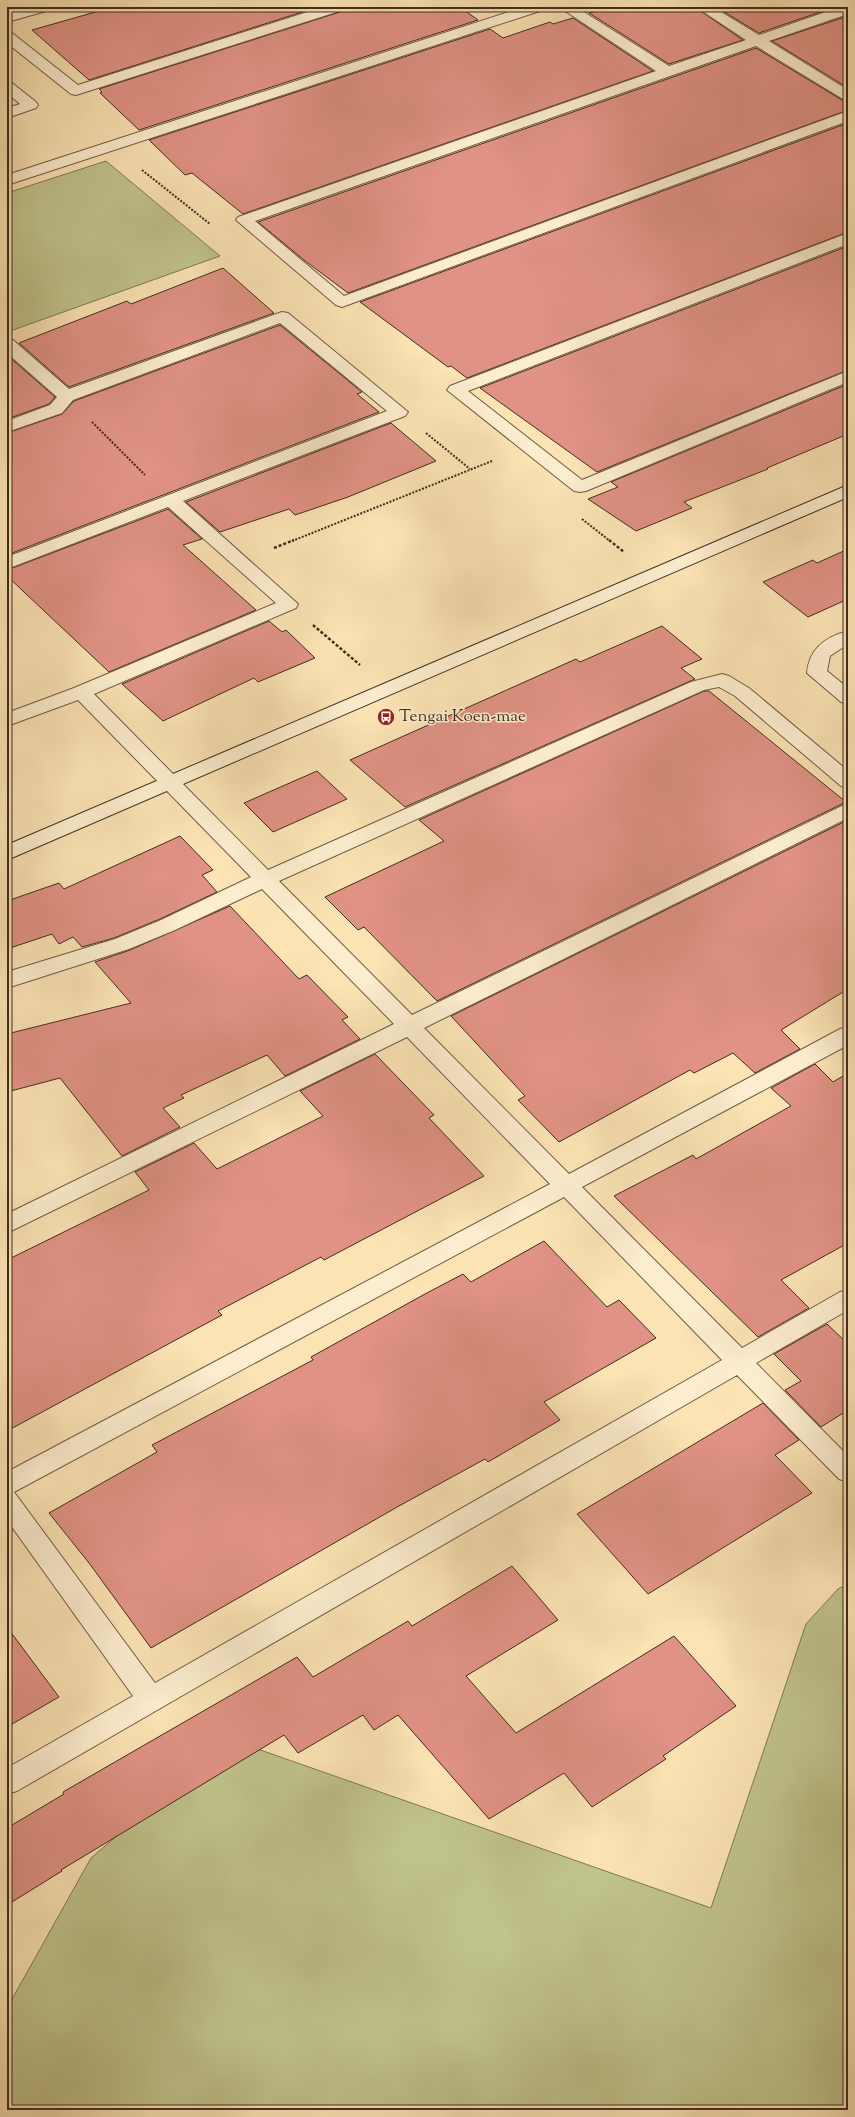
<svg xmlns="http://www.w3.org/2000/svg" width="855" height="2117" font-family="'Sorts Mill Goudy',serif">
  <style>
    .green { fill: #c0c38c; stroke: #807856 }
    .building { fill: #e09284; stroke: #412c1f }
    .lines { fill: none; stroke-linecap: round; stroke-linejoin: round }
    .street-casing { stroke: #705a44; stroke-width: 2 }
    .secondary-casing { stroke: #412c1f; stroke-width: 2 }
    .path-far1 { stroke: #412c1f; stroke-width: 2; stroke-dasharray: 2 1.5; stroke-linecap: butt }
    .path { stroke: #412c1f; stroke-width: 2.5; stroke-dasharray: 3 2; stroke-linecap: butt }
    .street { fill: #fcedce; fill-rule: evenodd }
    .secondary { fill: #fcedce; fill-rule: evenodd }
    .labels { text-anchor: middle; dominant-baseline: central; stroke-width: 3; stroke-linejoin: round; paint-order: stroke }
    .poi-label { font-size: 17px; fill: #412c1f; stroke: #fcedce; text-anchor: start }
  </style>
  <rect width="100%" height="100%" fill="#fbe3b4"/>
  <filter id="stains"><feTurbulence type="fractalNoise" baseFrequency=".005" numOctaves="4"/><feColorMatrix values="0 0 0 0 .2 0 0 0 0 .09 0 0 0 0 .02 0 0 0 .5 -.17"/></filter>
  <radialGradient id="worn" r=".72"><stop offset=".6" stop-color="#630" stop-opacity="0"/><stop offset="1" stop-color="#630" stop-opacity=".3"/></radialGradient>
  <!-- green -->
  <g class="green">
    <polygon points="106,161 220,256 13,330 7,325 7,193"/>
    <polygon points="848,1584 848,2110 7,2110 7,2008 91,1858 229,1739 711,1908 806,1624 838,1589"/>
  </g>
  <!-- building -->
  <g class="building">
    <polygon points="113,7 318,7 89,80 32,30"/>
    <polygon points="346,7 460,7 478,20 139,130 100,93 102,92 99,89 343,11"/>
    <polygon points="610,7 695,7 743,40 669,64 589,13"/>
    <polygon points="716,7 835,7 759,33"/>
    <polygon points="848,16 848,88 772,41"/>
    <polygon points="573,18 653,71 243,214 192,173 185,175 149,140 490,29 503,38 550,22 553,24"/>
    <polygon points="756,48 842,100 848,101 848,110 348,293 304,260 258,222"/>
    <polygon points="848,123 848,232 467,378 451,366 448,367 360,302"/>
    <polygon points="848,246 848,370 597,472 480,388"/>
    <polygon points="223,268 274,313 69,387 19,343 127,301 131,304"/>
    <polygon points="280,325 362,392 357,394 379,412 7,555 7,433 62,414 74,401"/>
    <polygon points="7,355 55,397 49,404 7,419"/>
    <polygon points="848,384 848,434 767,468 768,469 684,502 692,508 636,531 588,499 618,487 611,482"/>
    <polygon points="391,423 436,461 348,497 295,515 289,509 220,532 186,502"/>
    <polygon points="168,509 202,539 183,545 256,610 109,672 7,576 7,570"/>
    <polygon points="848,549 848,599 808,617 763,582 813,560 817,563"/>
    <polygon points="269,621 282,632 286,630 315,658 258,682 254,678 163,721 122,684"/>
    <polygon points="662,626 702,659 681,668 695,679 405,807 350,760 576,659 580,662"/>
    <polygon points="704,691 709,691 846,802 437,1001 364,927 358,930 325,897 444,841 419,820"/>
    <polygon points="317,771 347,799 273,832 244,803"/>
    <polygon points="848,820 848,989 781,1030 800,1049 755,1073 733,1053 694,1073 690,1070 559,1142 518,1100 525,1096 451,1016"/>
    <polygon points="180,836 213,870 202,875 217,892 160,919 114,938 82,947 73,937 59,944 52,934 7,949 7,901 59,883 64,889"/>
    <polygon points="230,906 299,979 307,975 348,1017 342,1020 360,1039 285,1076 267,1055 181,1095 184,1098 163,1108 180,1127 122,1156 60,1078 7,1092 7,1034 131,1003 95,962 130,950"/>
    <polygon points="375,1054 434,1115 429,1118 484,1176 324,1260 321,1257 218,1311 222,1315 7,1431 7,1260 149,1190 135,1172 194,1143 217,1169 323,1116 300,1091"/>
    <polygon points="815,1064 833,1082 848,1073 848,1243 781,1280 809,1308 758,1337 614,1196 693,1155 696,1159 791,1106 771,1088"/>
    <polygon points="544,1241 607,1307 619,1300 656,1338 544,1402 560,1420 488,1462 485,1459 399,1506 151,1648 89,1563 49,1513 157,1452 152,1445 313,1360 311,1357 425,1294 463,1274 471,1282"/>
    <polygon points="827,1324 848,1344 848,1410 821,1427 785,1390 801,1381 774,1354"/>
    <polygon points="763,1403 799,1440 775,1455 812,1493 648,1594 577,1514"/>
    <polygon points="512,1566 558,1620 466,1676 516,1733 674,1636 736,1706 663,1756 666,1759 592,1807 564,1773 489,1819 398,1715 374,1730 363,1715 298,1753 284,1735 61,1870 62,1871 7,1905 7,1828 64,1794 63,1792 297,1657 313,1677 408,1621 412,1626"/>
    <polygon points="7,1627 59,1697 7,1727"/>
  </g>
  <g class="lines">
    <defs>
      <g id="street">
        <polygon points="29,7 52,7 50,10 7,22 7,13"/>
        <polygon points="323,7 345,7 343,10 76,95 71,94 7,43 7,32 12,33 78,85"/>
        <polygon points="524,7 545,7 543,10 7,185 7,175"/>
        <polygon points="559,7 576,7 669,66 746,40 696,7 713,7 759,35 840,7 848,7 848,14 769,41 848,90 848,100 843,99 756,46 255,221 344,296 848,111 848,121 342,307 336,305 236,220 238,217 656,71"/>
        <polygon points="7,82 12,83 36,102 38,105 36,108 7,118 7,108 20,104 7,93"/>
        <polygon points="848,233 848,244 468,391 582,480 848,371 848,382 586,491 580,492 574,491 447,390 450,386"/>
        <path d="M282,312L288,313L408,412L405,416L183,501L298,604L296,608L94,694L268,870L691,682L722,674L729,676L749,688L848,771V788L841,786L735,696L719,687L704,690L279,881L412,1015L848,803V818L424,1028L569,1174L840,1029L848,1027V1045L582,1187L742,1348L840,1292L848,1290V1310L756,1363L848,1456V1482L839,1479L737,1375L17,1791L7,1794V1768L133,1696L7,1520V1472L550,1184L407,1037L7,1233V1214L394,1024L262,889L175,930L129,949L7,988V972L115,939L161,920L251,877L78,700L7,726V713L74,688L276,603L168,507L7,569V557L387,411L280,323L73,400L62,413L7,432V421L50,405L57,397L7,353V339L13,340L69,389ZM564,1197L722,1360L155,1683L14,1492Z"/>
        <path d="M848,631V644L830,656L827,671L848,688V704L841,702L807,673C809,649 825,637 848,631Z"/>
      </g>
      <polygon id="secondary" points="848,485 848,497 7,860 7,845"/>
    </defs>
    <!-- street casing -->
    <use href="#street" class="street-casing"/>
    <!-- secondary casing -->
    <use href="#secondary" class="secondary-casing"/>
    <!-- path-far1 -->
    <g class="path-far1">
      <polyline points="142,170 210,224"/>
      <polyline points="92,422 145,475"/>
      <polyline points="426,433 470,469"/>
      <polyline points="582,519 610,541"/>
      <polyline points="292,541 492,461"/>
    </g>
    <!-- path -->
    <g class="path">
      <polyline points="609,540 624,552"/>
      <polyline points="274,548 294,540"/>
      <polyline points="313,625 360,665"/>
    </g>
    <!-- street -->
    <use href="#street" class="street"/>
    <!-- secondary -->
    <use href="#secondary" class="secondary"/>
  </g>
  <!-- icons -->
  <defs>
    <symbol id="bus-disc" viewBox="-11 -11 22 22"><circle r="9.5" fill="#8f2418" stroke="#fcedce"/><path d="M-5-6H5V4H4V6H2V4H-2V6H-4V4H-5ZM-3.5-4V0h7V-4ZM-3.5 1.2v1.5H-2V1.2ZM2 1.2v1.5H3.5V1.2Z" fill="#fff"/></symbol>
  </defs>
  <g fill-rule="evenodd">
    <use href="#bus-disc" x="376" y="707" width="20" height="20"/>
  </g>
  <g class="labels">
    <!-- poi labels -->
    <g class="poi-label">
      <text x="399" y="717">Tengai Koen-mae</text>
    </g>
  </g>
  <!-- margin -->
  <rect width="855" height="2117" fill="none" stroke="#fbe3b4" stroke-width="24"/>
  <rect x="8" y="8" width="839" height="2101" fill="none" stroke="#412c1f" stroke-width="2"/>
  <rect x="12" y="12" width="831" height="2093" fill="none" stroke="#412c1f"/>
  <rect width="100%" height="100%" filter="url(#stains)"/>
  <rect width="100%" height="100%" fill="url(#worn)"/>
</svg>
